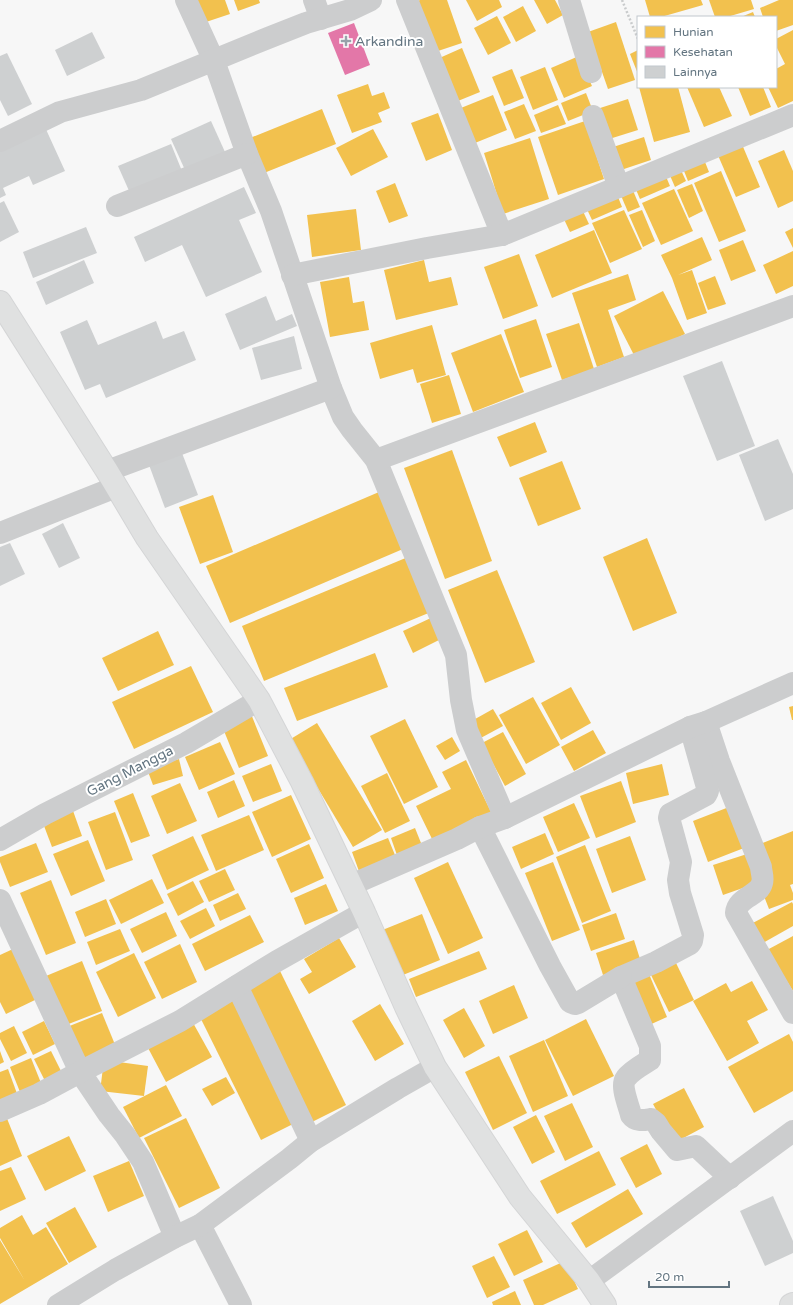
<svg xmlns="http://www.w3.org/2000/svg" width="793" height="1305" font-family="'Varela Round',sans-serif">
  <style>
    .homes { fill: #f2c14e }
    .health { fill: #e377a8 }
    .building { fill: #ced0d1 }
    .lines { fill: none; stroke-linecap: round; stroke-linejoin: round }
    .secondary-casing { stroke: #d4d5d6; stroke-width: 24 }
    .path { stroke: #c9cbcc; stroke-width: 2.5; stroke-dasharray: 2 2; stroke-linecap: butt }
    .street { stroke: #cccdce; stroke-width: 22 }
    .secondary { stroke: #e0e1e1; stroke-width: 22 }
    .poi-dot { fill: #97a2aa; stroke: #fff; stroke-width: 1.5 }
    .labels { text-anchor: middle; dominant-baseline: central; stroke-width: 4; stroke-linejoin: round; paint-order: stroke }
    .poi-label { font-size: 14px; fill: #637581; stroke: #fff; text-anchor: start }
    .street-label { font-size: 14px; fill: #637581; stroke: #fff }
  </style>
  <rect width="100%" height="100%" fill="#f7f7f7"/>
  <!-- homes -->
  <g class="homes">
    <polygon points="192,0 225,0 230,14 200,24"/>
    <polygon points="234,0 259,0 260,3 238,11"/>
    <polygon points="420,0 447,0 462,43 435,52 418,1"/>
    <polygon points="466,0 499,0 502,7 477,21"/>
    <polygon points="534,0 555,0 563,15 547,24"/>
    <polygon points="645,0 701,0 703,5 661,17 650,17"/>
    <polygon points="709,0 751,0 754,9 727,17 715,17"/>
    <polygon points="779,0 793,0 793,25 776,31 776,17 763,17 760,8"/>
    <polygon points="523,6 536,31 516,42 503,17"/>
    <polygon points="753,12 755,17 741,17"/>
    <polygon points="497,16 511,43 488,55 474,28"/>
    <polygon points="616,22 635,80 608,89 588,32"/>
    <polygon points="793,30 793,101 778,108 768,87 776,87 776,69 785,64 776,46 776,39"/>
    <polygon points="462,48 480,92 453,103 435,60"/>
    <polygon points="638,50 638,74 630,54"/>
    <polygon points="579,56 592,86 564,98 551,68"/>
    <polygon points="545,67 558,100 533,110 520,77"/>
    <polygon points="512,69 524,98 504,106 492,77"/>
    <polygon points="368,84 372,96 384,92 390,108 378,113 382,122 352,133 337,95"/>
    <polygon points="639,87 678,87 690,132 654,142"/>
    <polygon points="687,87 719,87 732,116 704,127"/>
    <polygon points="738,87 763,87 771,107 750,116"/>
    <polygon points="586,93 593,111 568,121 561,103"/>
    <polygon points="493,95 507,130 470,145 456,110"/>
    <polygon points="628,99 638,130 606,140 597,109"/>
    <polygon points="524,104 536,131 515,139 504,112"/>
    <polygon points="558,105 566,124 541,133 534,115"/>
    <polygon points="322,109 336,144 264,173 250,138"/>
    <polygon points="438,113 452,150 426,161 411,123"/>
    <polygon points="585,121 604,179 558,195 538,137"/>
    <polygon points="373,129 388,157 351,176 336,148"/>
    <polygon points="644,137 651,160 618,171 610,148"/>
    <polygon points="530,138 549,199 503,214 484,153"/>
    <polygon points="741,142 760,187 736,197 717,153"/>
    <polygon points="784,150 793,171 793,201 778,208 758,161"/>
    <polygon points="703,157 709,172 688,181 682,166"/>
    <polygon points="679,166 686,181 675,187 668,171"/>
    <polygon points="721,171 746,231 719,242 694,183"/>
    <polygon points="664,172 670,186 640,199 634,185"/>
    <polygon points="395,183 408,216 389,223 376,191"/>
    <polygon points="692,184 703,211 689,218 677,190"/>
    <polygon points="631,186 640,207 628,212 619,191"/>
    <polygon points="674,189 693,231 661,245 642,203"/>
    <polygon points="616,192 622,207 592,220 585,205"/>
    <polygon points="581,207 589,224 570,232 562,215"/>
    <polygon points="356,209 361,250 312,257 307,215"/>
    <polygon points="624,210 642,249 610,263 592,223"/>
    <polygon points="642,210 655,241 643,247 629,215"/>
    <polygon points="793,228 793,248 785,232"/>
    <polygon points="594,230 612,273 552,298 535,255"/>
    <polygon points="702,237 712,260 678,275 692,270 707,313 687,320 672,278 661,255"/>
    <polygon points="743,240 756,271 731,281 719,250"/>
    <polygon points="793,251 793,286 776,294 763,265"/>
    <polygon points="519,254 538,306 503,319 484,267"/>
    <polygon points="424,260 429,282 451,277 458,305 396,320 384,270"/>
    <polygon points="628,274 636,300 608,310 624,357 597,367 572,293"/>
    <polygon points="715,276 726,304 708,310 698,283"/>
    <polygon points="349,277 353,303 364,301 369,330 330,337 320,282"/>
    <polygon points="663,291 685,334 636,359 614,316"/>
    <polygon points="536,319 552,367 520,378 504,330"/>
    <polygon points="579,323 594,369 562,380 546,334"/>
    <polygon points="432,325 446,375 417,383 413,369 380,379 370,343"/>
    <polygon points="501,334 524,392 473,412 451,353"/>
    <polygon points="449,375 461,414 432,423 420,384"/>
    <polygon points="535,422 547,452 510,467 497,437"/>
    <polygon points="452,450 492,561 445,579 404,468"/>
    <polygon points="562,461 581,509 538,526 519,478"/>
    <polygon points="379,492 403,549 230,623 206,566"/>
    <polygon points="213,495 233,552 200,564 179,507"/>
    <polygon points="647,538 677,613 633,631 603,557"/>
    <polygon points="408,557 431,612 264,681 242,626"/>
    <polygon points="497,570 535,662 485,683 448,590"/>
    <polygon points="433,617 443,638 413,653 403,631"/>
    <polygon points="158,631 174,665 118,691 102,658"/>
    <polygon points="375,653 388,687 297,721 284,688"/>
    <polygon points="191,666 213,712 134,749 112,702"/>
    <polygon points="571,687 591,723 561,740 541,703"/>
    <polygon points="533,697 560,745 526,764 499,715"/>
    <polygon points="793,706 793,720 792,720 789,707"/>
    <polygon points="493,709 503,726 477,740 468,723"/>
    <polygon points="251,714 268,756 239,768 222,726"/>
    <polygon points="405,719 438,787 404,804 370,736"/>
    <polygon points="317,723 382,830 353,847 289,740"/>
    <polygon points="593,730 606,753 574,771 561,747"/>
    <polygon points="503,732 526,774 505,786 482,743"/>
    <polygon points="452,737 460,751 445,760 436,746"/>
    <polygon points="220,742 235,774 199,790 185,757"/>
    <polygon points="179,759 183,776 153,785 147,769"/>
    <polygon points="466,760 491,812 433,841 416,806 451,789 442,772"/>
    <polygon points="271,764 282,791 253,802 242,776"/>
    <polygon points="662,764 669,795 633,804 626,773"/>
    <polygon points="387,773 410,821 385,833 361,786"/>
    <polygon points="234,780 245,806 218,818 207,792"/>
    <polygon points="621,781 636,822 596,838 580,796"/>
    <polygon points="180,783 197,821 167,834 151,796"/>
    <polygon points="133,793 150,836 131,843 114,801"/>
    <polygon points="291,795 311,839 272,857 252,812"/>
    <polygon points="574,803 590,838 558,852 543,817"/>
    <polygon points="729,807 744,848 708,862 693,821"/>
    <polygon points="72,808 82,836 52,847 41,818"/>
    <polygon points="115,812 133,860 106,870 88,822"/>
    <polygon points="249,815 264,850 216,871 201,835"/>
    <polygon points="415,828 423,848 398,858 391,838"/>
    <polygon points="793,831 793,884 790,885 793,893 793,900 769,909 762,891 755,846"/>
    <polygon points="545,833 554,854 521,869 512,847"/>
    <polygon points="193,836 209,870 167,890 152,855"/>
    <polygon points="630,836 646,880 612,893 596,849"/>
    <polygon points="388,838 397,860 360,874 352,852"/>
    <polygon points="88,840 105,881 71,896 53,854"/>
    <polygon points="36,843 48,872 10,887 0,862 0,857"/>
    <polygon points="309,844 324,878 291,893 276,859"/>
    <polygon points="585,845 611,911 582,923 556,857"/>
    <polygon points="747,854 757,883 723,895 713,865"/>
    <polygon points="448,862 483,938 448,954 414,878"/>
    <polygon points="553,862 580,930 552,941 525,873"/>
    <polygon points="225,869 235,890 209,902 199,881"/>
    <polygon points="152,879 164,903 121,924 109,900"/>
    <polygon points="51,880 76,943 46,955 20,893"/>
    <polygon points="193,881 204,902 178,916 167,894"/>
    <polygon points="326,884 338,911 305,925 294,898"/>
    <polygon points="238,893 246,909 220,921 213,905"/>
    <polygon points="106,899 116,924 85,937 75,912"/>
    <polygon points="792,902 793,904 793,926 761,944 751,924"/>
    <polygon points="206,908 215,926 190,939 180,921"/>
    <polygon points="166,912 177,936 142,953 130,929"/>
    <polygon points="616,913 625,939 591,951 582,925"/>
    <polygon points="422,914 440,960 398,977 380,931"/>
    <polygon points="250,915 264,942 205,971 192,944"/>
    <polygon points="120,929 130,951 96,965 87,942"/>
    <polygon points="793,936 793,991 767,950"/>
    <polygon points="339,938 356,967 309,994 300,979 312,972 304,959"/>
    <polygon points="634,940 641,962 603,975 596,953"/>
    <polygon points="180,944 197,982 162,999 144,962"/>
    <polygon points="13,949 37,999 6,1014 0,1002 0,955"/>
    <polygon points="479,951 487,969 416,997 409,979"/>
    <polygon points="134,953 156,998 118,1017 96,972"/>
    <polygon points="82,961 102,1011 66,1025 46,976"/>
    <polygon points="676,963 694,1000 669,1012 651,975"/>
    <polygon points="280,971 346,1105 310,1123 243,989"/>
    <polygon points="649,974 667,1017 647,1026 628,984"/>
    <polygon points="752,981 768,1010 747,1021 759,1043 727,1061 693,1001 726,983 731,992"/>
    <polygon points="514,985 528,1018 493,1034 479,1001"/>
    <polygon points="232,997 295,1123 261,1140 198,1013"/>
    <polygon points="380,1004 404,1044 375,1061 352,1021"/>
    <polygon points="464,1008 485,1046 464,1058 443,1020"/>
    <polygon points="102,1013 116,1047 80,1062 67,1027"/>
    <polygon points="586,1019 614,1076 573,1096 545,1040"/>
    <polygon points="44,1021 55,1044 33,1055 22,1032"/>
    <polygon points="192,1021 212,1057 166,1082 147,1046"/>
    <polygon points="14,1026 27,1053 11,1061 0,1039 0,1033"/>
    <polygon points="789,1034 793,1042 793,1091 754,1113 728,1067"/>
    <polygon points="544,1040 568,1096 533,1112 509,1056"/>
    <polygon points="0,1051 4,1062 0,1064"/>
    <polygon points="51,1051 63,1075 46,1083 34,1059"/>
    <polygon points="499,1056 527,1113 493,1130 465,1072"/>
    <polygon points="31,1058 43,1088 22,1097 10,1067"/>
    <polygon points="104,1060 148,1066 144,1096 100,1091"/>
    <polygon points="8,1069 19,1099 0,1106 0,1072"/>
    <polygon points="226,1077 235,1093 212,1106 202,1089"/>
    <polygon points="166,1085 182,1116 139,1138 123,1107"/>
    <polygon points="684,1088 704,1127 674,1143 653,1104"/>
    <polygon points="572,1103 593,1147 565,1161 544,1116"/>
    <polygon points="536,1115 555,1152 532,1164 513,1127"/>
    <polygon points="6,1116 22,1156 0,1166 0,1119"/>
    <polygon points="186,1118 220,1188 179,1208 144,1138"/>
    <polygon points="69,1136 86,1171 45,1191 27,1156"/>
    <polygon points="647,1144 662,1174 636,1188 620,1158"/>
    <polygon points="599,1151 616,1185 557,1214 540,1181"/>
    <polygon points="129,1161 144,1196 108,1212 93,1176"/>
    <polygon points="11,1167 26,1199 0,1211 0,1171"/>
    <polygon points="628,1189 643,1214 586,1248 571,1223"/>
    <polygon points="75,1207 97,1247 69,1263 46,1223"/>
    <polygon points="22,1215 33,1235 46,1227 68,1264 0,1304 0,1240 25,1281 0,1238 0,1228"/>
    <polygon points="527,1230 543,1262 514,1276 498,1244"/>
    <polygon points="494,1256 510,1287 487,1298 472,1266"/>
    <polygon points="565,1261 578,1289 543,1305 534,1305 523,1280"/>
    <polygon points="515,1291 521,1305 493,1305 492,1302"/>
  </g>
  <!-- health -->
  <polygon class="health" points="354,23 370,65 345,75 328,33"/>
  <!-- building -->
  <g class="building">
    <polygon points="92,32 105,58 67,76 55,50"/>
    <polygon points="7,53 32,104 8,116 0,100 0,56"/>
    <polygon points="211,121 225,152 185,170 171,139"/>
    <polygon points="44,125 65,171 33,185 29,176 3,188 6,195 0,198 0,145"/>
    <polygon points="171,144 182,171 130,193 118,166"/>
    <polygon points="244,187 256,213 239,220 262,272 206,297 182,245 145,262 134,237"/>
    <polygon points="4,201 19,232 0,242 0,203"/>
    <polygon points="86,227 97,253 33,278 23,252"/>
    <polygon points="84,260 94,283 46,305 36,282"/>
    <polygon points="266,296 276,321 292,314 297,326 240,350 225,314"/>
    <polygon points="87,320 98,345 156,321 163,339 184,331 196,360 106,398 100,384 85,390 60,332"/>
    <polygon points="294,336 302,369 261,380 252,348"/>
    <polygon points="722,361 755,446 717,461 683,376"/>
    <polygon points="778,439 793,474 793,509 765,521 739,455"/>
    <polygon points="182,453 198,495 165,508 149,465"/>
    <polygon points="63,523 80,558 59,568 42,534"/>
    <polygon points="10,543 25,574 0,586 0,547"/>
    <polygon points="773,1196 793,1241 793,1253 765,1266 740,1211"/>
  </g>
  <g class="lines">
    <defs>
      <g id="secondary">
        <polyline points="0,302 107,471 147,538 259,700 302,782 364,912 406,1007 435,1067 520,1197 589,1281 605,1305"/>
        <polyline points="791,1305 793,1304"/>
      </g>
    </defs>
    <!-- secondary casing -->
    <use href="#secondary" class="secondary-casing"/>
    <!-- path -->
    <polyline class="path" points="622,0 638,39"/>
    <!-- street -->
    <g class="street">
      <polyline points="186,0 214,61 247,154 271,211 331,388 343,417 352,430 376,460 456,655 461,700 467,730 505,818"/>
      <polyline points="314,0 321,19"/>
      <polyline points="407,0 502,235"/>
      <polyline points="569,0 591,72"/>
      <polyline points="593,116 619,187"/>
      <polyline points="0,141 60,112 141,90 268,38 306,23 350,10 371,0"/>
      <polyline points="117,206 247,154"/>
      <polyline points="292,275 427,248 502,235 793,115"/>
      <polyline points="376,460 793,306"/>
      <polyline points="107,471 331,388"/>
      <polyline points="0,533 116,487"/>
      <path d="M706,722L719,761L761,867C761,871 764,879 762,883C759,896 737,897 736,913L793,1013"/>
      <path d="M690,727L708,791L706,795L670,814L669,818L681,862L678,880L680,893L693,935L692,941L690,944L656,962L621,977L650,1046V1060C642,1065 631,1071 626,1078C620,1086 629,1106 631,1115C636,1122 644,1120 651,1119L656,1123L661,1131L677,1150L696,1146L730,1178"/>
      <polyline points="480,827 550,966 570,1002 575,1004 578,1003 621,977"/>
      <polyline points="0,840 45,814 186,743 259,700"/>
      <polyline points="351,885 457,839 480,827 505,818 690,727 706,722 793,683"/>
      <polyline points="0,900 80,1072 109,1115 125,1135 143,1162 175,1237"/>
      <polyline points="237,986 311,1141"/>
      <polyline points="0,1111 39,1094 80,1072 180,1021 277,961 364,912"/>
      <polyline points="200,1225 241,1305"/>
      <polyline points="589,1281 793,1131"/>
      <polyline points="58,1305 115,1270 175,1237 200,1225 289,1159 311,1141 398,1088 435,1067"/>
    </g>
    <!-- secondary -->
    <use href="#secondary" class="secondary"/>
  </g>
  <!-- markers -->
  <path class="poi-dot" d="M344 35h4v4h4v4h-4v4h-4v-4h-4v-4h4z"/>
  <g class="labels">
    <!-- poi labels -->
    <g class="poi-label">
      <text x="355" y="41">Arkandina</text>
    </g>
    <!-- street labels -->
    <g class="street-label">
      <text transform="translate(130 771) rotate(-27)">Gang Mangga</text>
    </g>
  </g>
  <!-- legend -->
  <rect x="637" y="16" width="140" height="72" fill="#ffffff" stroke="#c1c8cd"/>
  <rect x="645" y="26" width="20" height="12" fill="#f2c14e" stroke="#c1c8cd"/>
  <text x="673" y="36" font-size="12" fill="#637581">Hunian</text>
  <rect x="645" y="46" width="20" height="12" fill="#e377a8" stroke="#c1c8cd"/>
  <text x="673" y="56" font-size="12" fill="#637581">Kesehatan</text>
  <rect x="645" y="66" width="20" height="12" fill="#ced0d1" stroke="#c1c8cd"/>
  <text x="673" y="76" font-size="12" fill="#637581">Lainnya</text>
  <!-- scale -->
  <path d="M649 1281v6h80v-6" fill="none" stroke="#637581" stroke-width="2"/>
  <text x="655" y="1281" font-size="12" fill="#637581" stroke="#ffffff" stroke-width="3" paint-order="stroke">20 m</text>
</svg>
